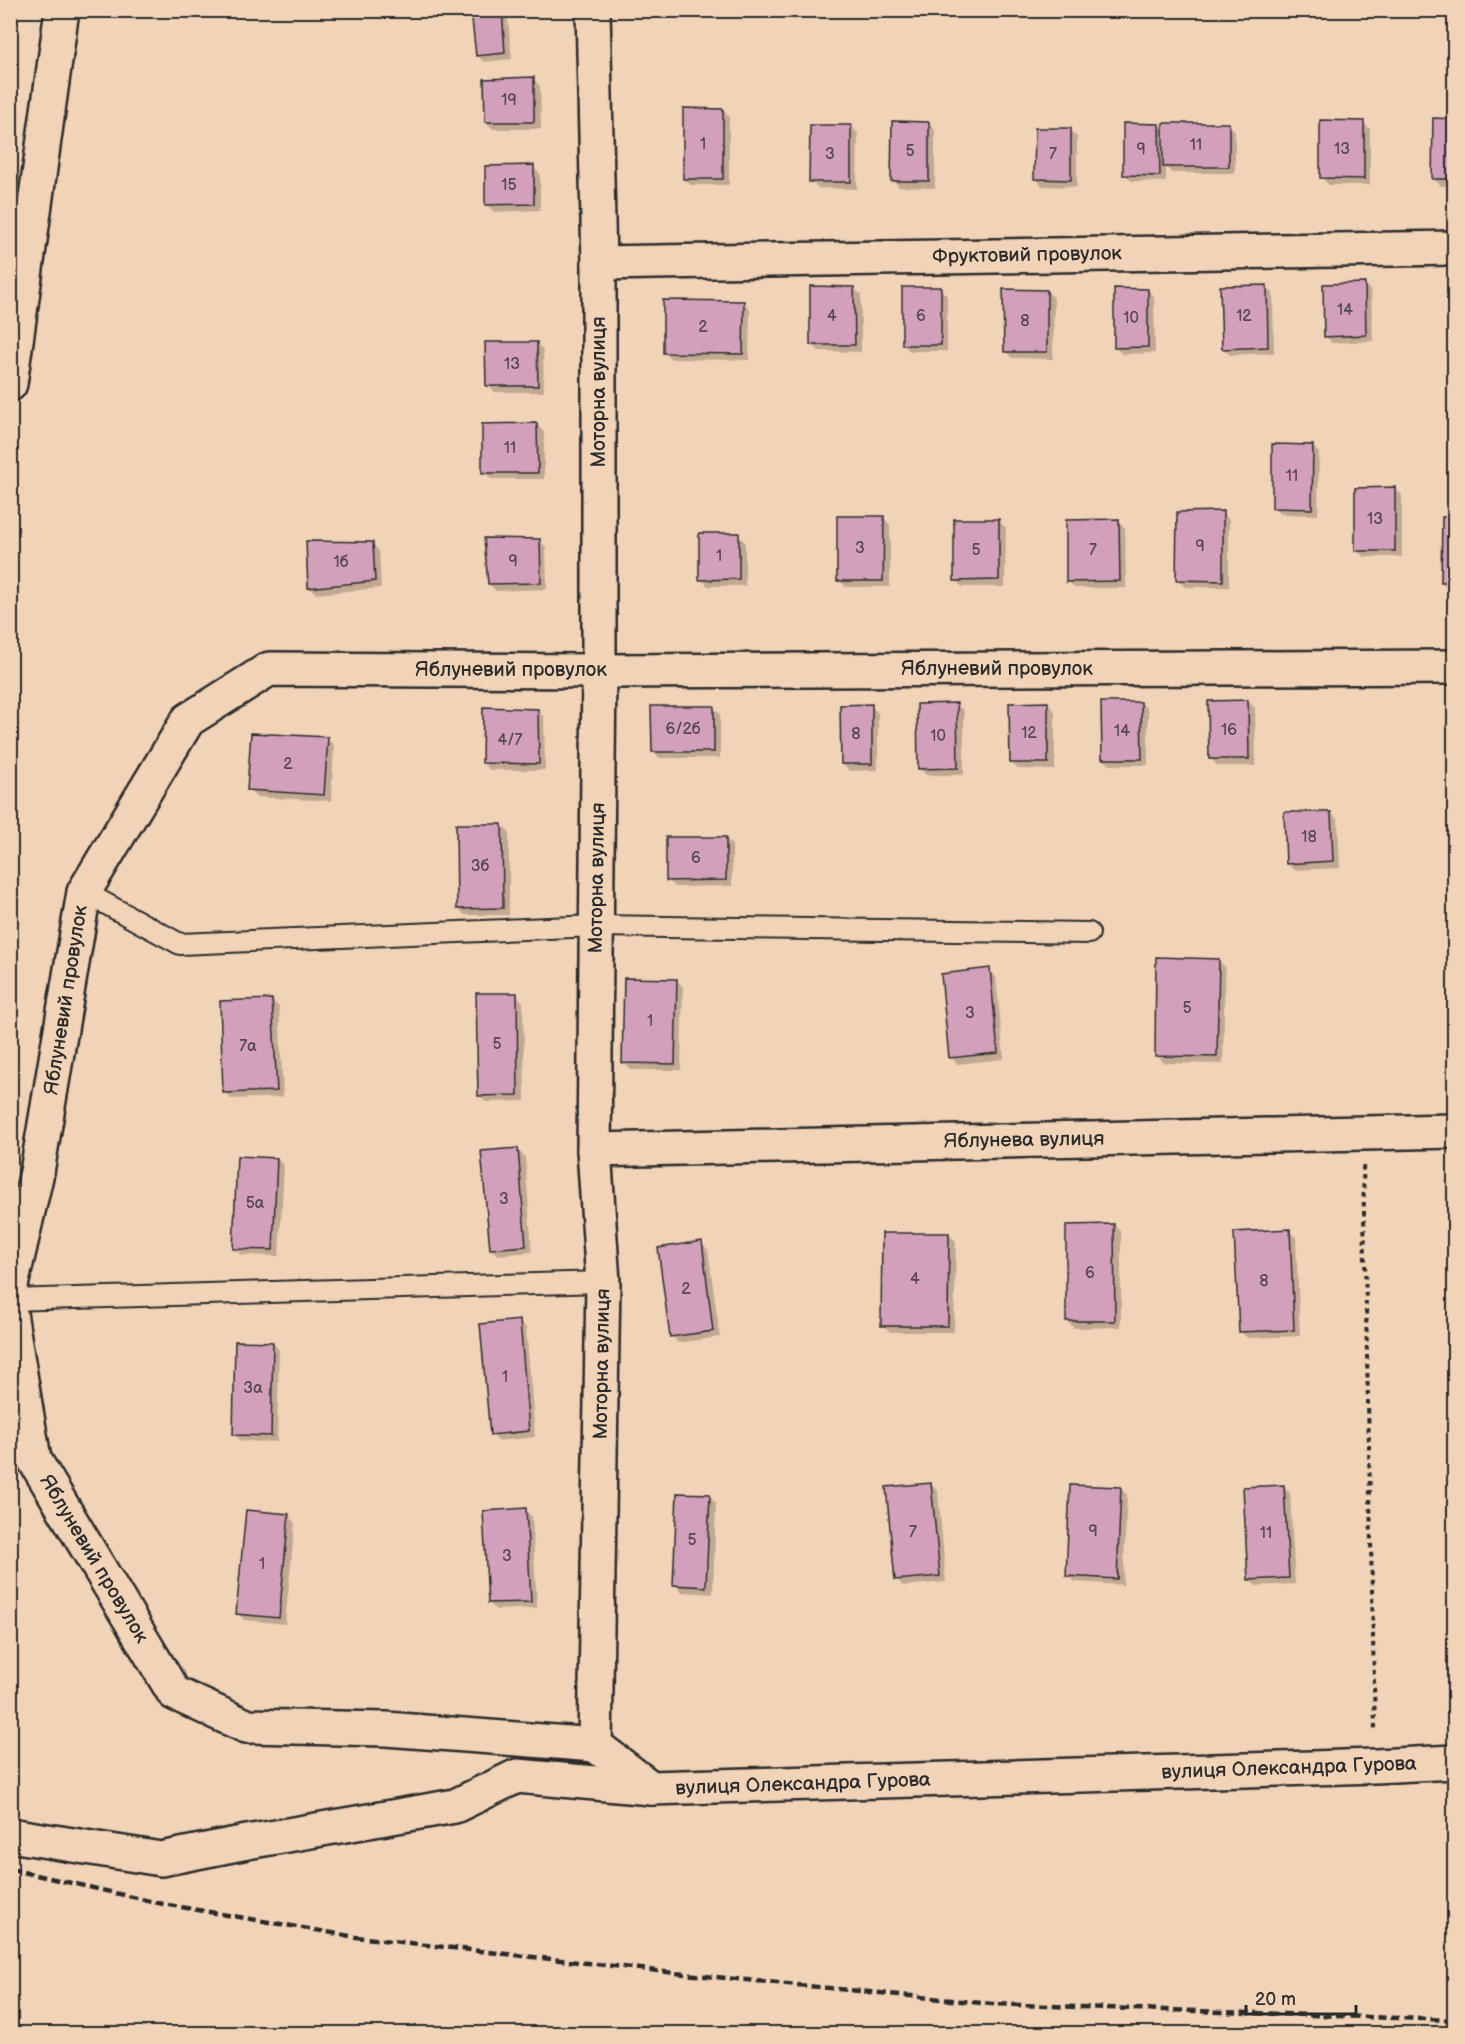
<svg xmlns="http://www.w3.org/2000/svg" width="1465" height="2044" font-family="'Balsamiq Sans',sans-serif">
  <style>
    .shadow { fill: #0003 }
    .building { fill: #d3a0bc; stroke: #2b2b2b; stroke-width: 1.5 }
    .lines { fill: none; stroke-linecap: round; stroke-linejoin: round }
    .lane-casing { stroke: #2b2b2b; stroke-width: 24 }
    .street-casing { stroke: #2b2b2b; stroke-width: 38 }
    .path { stroke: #2b2b2b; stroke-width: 4; stroke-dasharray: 4.5 4.5; stroke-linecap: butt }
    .lane { stroke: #f1d3b7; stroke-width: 20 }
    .street { stroke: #f1d3b7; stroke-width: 33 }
    .rail { stroke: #2b2b2b; stroke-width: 4.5; stroke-dasharray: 9 4.5; stroke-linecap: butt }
    .labels { text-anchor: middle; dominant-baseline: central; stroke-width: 4.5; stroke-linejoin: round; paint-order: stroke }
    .number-label { font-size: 16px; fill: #55484f }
    .street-label { font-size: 20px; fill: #2b2b2b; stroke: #f1d3b7 }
  </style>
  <rect width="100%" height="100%" fill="#f1d3b7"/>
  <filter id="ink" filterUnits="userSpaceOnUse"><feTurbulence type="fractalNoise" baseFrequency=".0167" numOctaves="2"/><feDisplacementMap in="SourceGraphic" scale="12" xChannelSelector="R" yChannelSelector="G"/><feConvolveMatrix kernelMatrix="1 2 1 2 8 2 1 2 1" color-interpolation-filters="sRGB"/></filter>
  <g filter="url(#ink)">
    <!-- shadow -->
    <g class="shadow">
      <polygon points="473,10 507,10 512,59 484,62 477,55"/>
      <polygon points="1433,10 1454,10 1454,16 1438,16"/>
      <polygon points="533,79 540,86 541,129 493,129 486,122"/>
      <polygon points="723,110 729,117 729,185 691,185 684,178"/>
      <polygon points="1434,120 1454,120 1454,185 1441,186 1434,179"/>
      <polygon points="1363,122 1370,129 1370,185 1329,185 1322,178"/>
      <polygon points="928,123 935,130 935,188 899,187 893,180"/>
      <polygon points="1228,124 1235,131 1235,173 1172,173 1166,167 1166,182 1132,181 1125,174 1159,125 1165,131"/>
      <polygon points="851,126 858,133 857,189 818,188 811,181"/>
      <polygon points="1070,130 1077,137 1077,187 1042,186 1036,179"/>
      <polygon points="533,167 540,174 540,210 494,212 487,205"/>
      <polygon points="1364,284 1371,291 1373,341 1332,343 1326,336"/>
      <polygon points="1266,287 1273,293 1274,353 1230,355 1223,348"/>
      <polygon points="854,288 861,295 861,352 819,351 812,344"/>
      <polygon points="940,289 947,296 947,351 910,351 903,344"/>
      <polygon points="1148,290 1154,297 1155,353 1122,354 1115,347"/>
      <polygon points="1047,291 1054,298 1053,359 1012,358 1005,351"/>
      <polygon points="743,302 750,309 749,360 671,359 664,352"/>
      <polygon points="536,343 543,350 544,392 495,392 488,385"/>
      <polygon points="537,425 544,432 544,479 491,479 484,472"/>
      <polygon points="1312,446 1319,453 1318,515 1280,514 1273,507"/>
      <polygon points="1395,489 1402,495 1402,557 1364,557 1357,551"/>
      <polygon points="1222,513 1229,520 1229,587 1185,587 1178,580"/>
      <polygon points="884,518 890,525 890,587 846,587 839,580"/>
      <polygon points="1443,519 1454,519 1454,588 1449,588 1442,582"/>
      <polygon points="999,521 1006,528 1005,587 962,587 955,580"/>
      <polygon points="1118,521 1125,528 1126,588 1075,588 1068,581"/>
      <polygon points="738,535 745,542 745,586 708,586 701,579"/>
      <polygon points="539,540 546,547 547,589 496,591 489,584"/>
      <polygon points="372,544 379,551 381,588 316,594 310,587"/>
      <polygon points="1453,699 1454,699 1454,762"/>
      <polygon points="1248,701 1255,708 1256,766 1218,766 1211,759"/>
      <polygon points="1141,703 1148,710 1148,765 1110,765 1103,759"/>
      <polygon points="1048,704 1055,711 1055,770 1018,769 1011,763"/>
      <polygon points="957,705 964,711 964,775 926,775 919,768"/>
      <polygon points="871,706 878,713 878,770 849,771 842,764"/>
      <polygon points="713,707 720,714 720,758 660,758 653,752"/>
      <polygon points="537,710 544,717 545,770 490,770 483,763"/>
      <polygon points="327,739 334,745 331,801 256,797 249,790"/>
      <polygon points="1331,813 1338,820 1340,868 1294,870 1287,863"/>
      <polygon points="502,825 509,832 509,915 465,915 458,909"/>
      <polygon points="725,838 732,845 732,886 675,887 668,880"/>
      <polygon points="1218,960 1225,967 1223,1064 1164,1063 1157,1056"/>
      <polygon points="989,970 996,977 1004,1059 957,1064 951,1057"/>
      <polygon points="676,980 683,987 681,1070 631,1070 624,1063"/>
      <polygon points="516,995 523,1002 525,1101 486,1102 479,1095"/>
      <polygon points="272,1000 279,1007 283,1097 231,1099 224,1092"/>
      <polygon points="518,1150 525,1157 532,1252 498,1255 491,1249"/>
      <polygon points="277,1159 284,1166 279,1256 241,1255 234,1248"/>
      <polygon points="1114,1225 1121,1232 1121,1327 1074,1328 1067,1321"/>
      <polygon points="1289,1231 1296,1238 1300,1336 1247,1338 1240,1331"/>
      <polygon points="949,1235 956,1241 954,1332 890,1332 883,1325"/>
      <polygon points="701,1243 708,1250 720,1337 678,1343 672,1336"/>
      <polygon points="519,1322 526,1328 535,1437 498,1441 492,1434"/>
      <polygon points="273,1343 279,1350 277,1442 241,1441 234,1434"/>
      <polygon points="931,1485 938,1491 946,1582 903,1586 897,1579"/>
      <polygon points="1283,1486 1290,1493 1295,1584 1256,1586 1249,1579"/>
      <polygon points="1120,1488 1127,1495 1123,1585 1075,1582 1068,1576"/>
      <polygon points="709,1496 716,1503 713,1594 682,1592 675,1585"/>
      <polygon points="525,1510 532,1517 537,1608 496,1610 489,1603"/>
      <polygon points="288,1516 295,1523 285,1624 244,1620 237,1613"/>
    </g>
    <!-- building -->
    <g class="building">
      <polygon points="471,10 502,10 505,53 476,56"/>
      <polygon points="534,77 534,122 485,122 484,79"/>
      <polygon points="683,108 723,109 723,179 683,179"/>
      <polygon points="1433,118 1454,119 1454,179 1432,179"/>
      <polygon points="1320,120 1364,121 1364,179 1320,178"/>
      <polygon points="892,121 929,122 929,181 891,181"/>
      <polygon points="1123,123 1159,124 1160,176 1123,175"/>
      <rect x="1163" y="123" width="66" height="44"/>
      <polygon points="810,125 851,125 851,182 809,182"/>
      <polygon points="1035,128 1071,128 1071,180 1034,179"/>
      <polygon points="534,165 534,204 485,205 485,166"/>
      <polygon points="1365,283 1366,335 1324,337 1323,284"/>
      <polygon points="1267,285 1268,347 1222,349 1220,286"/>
      <polygon points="810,286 854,287 855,345 810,345"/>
      <rect x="902" y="287" width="39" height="58"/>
      <polygon points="1114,288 1148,289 1148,347 1114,348"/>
      <polygon points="1003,289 1047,290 1047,352 1004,352"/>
      <polygon points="663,300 744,301 743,354 663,353"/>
      <polygon points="485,342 537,342 538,386 486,386"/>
      <polygon points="537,423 538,473 482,473 482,424"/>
      <polygon points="1272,444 1313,445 1312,509 1272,508"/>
      <polygon points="1395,487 1395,551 1355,551 1355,488"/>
      <polygon points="1223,511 1223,581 1176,580 1177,512"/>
      <polygon points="837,516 884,516 883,581 837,581"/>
      <polygon points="1442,517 1454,517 1454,582 1441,582"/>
      <polygon points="954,519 999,519 999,580 954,581"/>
      <polygon points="1119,519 1120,581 1066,582 1066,520"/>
      <polygon points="699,533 739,533 739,579 699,580"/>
      <polygon points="484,538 540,539 541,583 488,584"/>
      <polygon points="306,541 373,542 375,581 308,588"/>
      <polygon points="1451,698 1454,698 1454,782"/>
      <polygon points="1248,700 1249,759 1209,759 1208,701"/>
      <polygon points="1048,702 1048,763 1010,763 1009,703"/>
      <polygon points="1101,702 1141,702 1142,759 1102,759"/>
      <polygon points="957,703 958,768 918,769 917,704"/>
      <polygon points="872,704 872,764 841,764 840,705"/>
      <polygon points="651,706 714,706 714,752 652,752"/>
      <polygon points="483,707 538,709 539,764 482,763"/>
      <polygon points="251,733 328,737 324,795 247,790"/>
      <polygon points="1284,812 1331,812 1333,861 1286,864"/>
      <polygon points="456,824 502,824 503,908 457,909"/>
      <polygon points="666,837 726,837 726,880 666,881"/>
      <polygon points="1156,957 1219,959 1217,1057 1155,1056"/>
      <polygon points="990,968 998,1053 949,1058 941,974"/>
      <polygon points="624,978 677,979 675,1064 622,1063"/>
      <polygon points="476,993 517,993 518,1095 478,1096"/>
      <polygon points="272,999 277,1091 223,1093 220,1001"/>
      <polygon points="518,1148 526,1246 490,1249 481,1151"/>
      <polygon points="237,1156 277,1158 273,1250 233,1249"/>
      <polygon points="1114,1224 1115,1321 1066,1321 1066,1225"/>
      <polygon points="1290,1229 1294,1330 1239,1332 1234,1232"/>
      <polygon points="882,1233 949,1233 948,1326 881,1326"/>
      <polygon points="702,1241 713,1331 670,1337 658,1248"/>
      <polygon points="520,1320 529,1431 490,1435 480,1324"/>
      <polygon points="235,1341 273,1342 271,1436 233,1435"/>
      <polygon points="931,1483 940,1576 895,1580 886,1487"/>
      <polygon points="1070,1485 1121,1487 1117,1579 1066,1576"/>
      <polygon points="1284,1485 1289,1578 1248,1580 1243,1487"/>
      <polygon points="677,1493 710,1494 706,1587 673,1585"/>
      <polygon points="526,1508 531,1602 488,1603 483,1511"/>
      <polygon points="246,1510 289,1514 279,1618 236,1614"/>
    </g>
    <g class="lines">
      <defs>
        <g id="lane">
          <polyline points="84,892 180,944 596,926 1089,933"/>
          <polyline points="10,1300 603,1282"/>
        </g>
        <g id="street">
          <polyline points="593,10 599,263 599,671 594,1150 603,1282 595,1745"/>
          <polyline points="599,263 1454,248"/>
          <polyline points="10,384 62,10"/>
          <polyline points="594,1150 1454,1131"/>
          <polyline points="10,1290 37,1172 84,892 188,720 269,669 599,671 1454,667"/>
          <polyline points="10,1313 34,1459 174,1693 246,1726 386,1729 595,1745 651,1788 1375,1766 1454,1762"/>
          <polyline points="10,1835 161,1859 247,1842 455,1806 517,1776 651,1788"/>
        </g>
      </defs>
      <!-- lane casing -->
      <use href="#lane" class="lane-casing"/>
      <!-- street casing -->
      <use href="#street" class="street-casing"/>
      <!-- path -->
      <polyline class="path" points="1363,1166 1375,1731"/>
      <!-- lane -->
      <use href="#lane" class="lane"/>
      <!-- street -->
      <use href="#street" class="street"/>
      <!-- rail -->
      <polyline class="rail" points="10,1869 163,1904 356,1937 675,1973 992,2004 1454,2020"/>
    </g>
  </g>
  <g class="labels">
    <!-- number labels -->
    <g class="number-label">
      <text x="509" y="100">19</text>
      <text x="703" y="144">1</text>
      <text x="1196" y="145">11</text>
      <text x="1141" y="149">9</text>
      <text x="1342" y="149">13</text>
      <text x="910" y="151">5</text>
      <text x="830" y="154">3</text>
      <text x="1053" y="154">7</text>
      <text x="509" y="185">15</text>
      <text x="1345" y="310">14</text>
      <text x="832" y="316">4</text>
      <text x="921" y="316">6</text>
      <text x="1244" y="316">12</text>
      <text x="1131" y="318">10</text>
      <text x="1025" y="321">8</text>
      <text x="703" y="327">2</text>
      <text x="512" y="364">13</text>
      <text x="510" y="448">11</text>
      <text x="1292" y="476">11</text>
      <text x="1375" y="519">13</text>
      <text x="1200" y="546">9</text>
      <text x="860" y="548">3</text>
      <text x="976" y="550">5</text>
      <text x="1093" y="550">7</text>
      <text x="719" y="556">1</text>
      <text x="513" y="561">9</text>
      <text x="341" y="562">1б</text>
      <text x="683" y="729">6/2б</text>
      <text x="1229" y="730">16</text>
      <text x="1122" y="731">14</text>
      <text x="1029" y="733">12</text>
      <text x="856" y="734">8</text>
      <text x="938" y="736">10</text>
      <text x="510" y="740">4/7</text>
      <text x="288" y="764">2</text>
      <text x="1309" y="837">18</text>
      <text x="696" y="858">6</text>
      <text x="480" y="866">3б</text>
      <text x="1187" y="1008">5</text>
      <text x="970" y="1013">3</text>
      <text x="650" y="1021">1</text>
      <text x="497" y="1044">5</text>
      <text x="248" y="1046">7а</text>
      <text x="504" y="1199">3</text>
      <text x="255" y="1203">5а</text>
      <text x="1090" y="1273">6</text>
      <text x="915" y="1279">4</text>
      <text x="1264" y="1281">8</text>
      <text x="686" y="1289">2</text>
      <text x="505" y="1377">1</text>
      <text x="253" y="1388">3а</text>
      <text x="1093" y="1531">9</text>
      <text x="913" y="1532">7</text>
      <text x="1266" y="1533">11</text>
      <text x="692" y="1540">5</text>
      <text x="507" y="1556">3</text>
      <text x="262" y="1564">1</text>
    </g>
    <!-- street labels -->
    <g class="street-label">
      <text transform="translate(1027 255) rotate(-1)">Фруктовий провулок</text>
      <text transform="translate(599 392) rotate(-90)">Моторна вулиця</text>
      <text x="997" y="669">Яблуневий провулок</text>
      <text x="511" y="670">Яблуневий провулок</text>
      <text transform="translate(597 878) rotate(-89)">Моторна вулиця</text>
      <text transform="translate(66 1000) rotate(-81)">Яблуневий провулок</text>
      <text transform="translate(1024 1140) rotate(-1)">Яблунева вулиця</text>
      <text transform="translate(602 1364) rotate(-89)">Моторна вулиця</text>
      <text transform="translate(94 1559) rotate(59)">Яблуневий провулок</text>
      <text transform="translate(1289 1768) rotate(-2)">вулиця Олександра Гурова</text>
      <text transform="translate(803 1784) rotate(-2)">вулиця Олександра Гурова</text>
    </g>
  </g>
  <!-- margin -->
  <rect width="1465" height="2044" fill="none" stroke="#f1d3b7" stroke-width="36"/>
  <rect x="18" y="18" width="1429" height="2008" fill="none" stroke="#2b2b2b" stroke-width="2" filter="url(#ink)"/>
  <!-- scale -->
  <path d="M1246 2005v9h110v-9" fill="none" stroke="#2b2b2b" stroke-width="3"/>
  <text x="1255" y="2005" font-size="18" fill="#2b2b2b" stroke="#f1d3b7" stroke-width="4.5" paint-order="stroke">20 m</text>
</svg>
